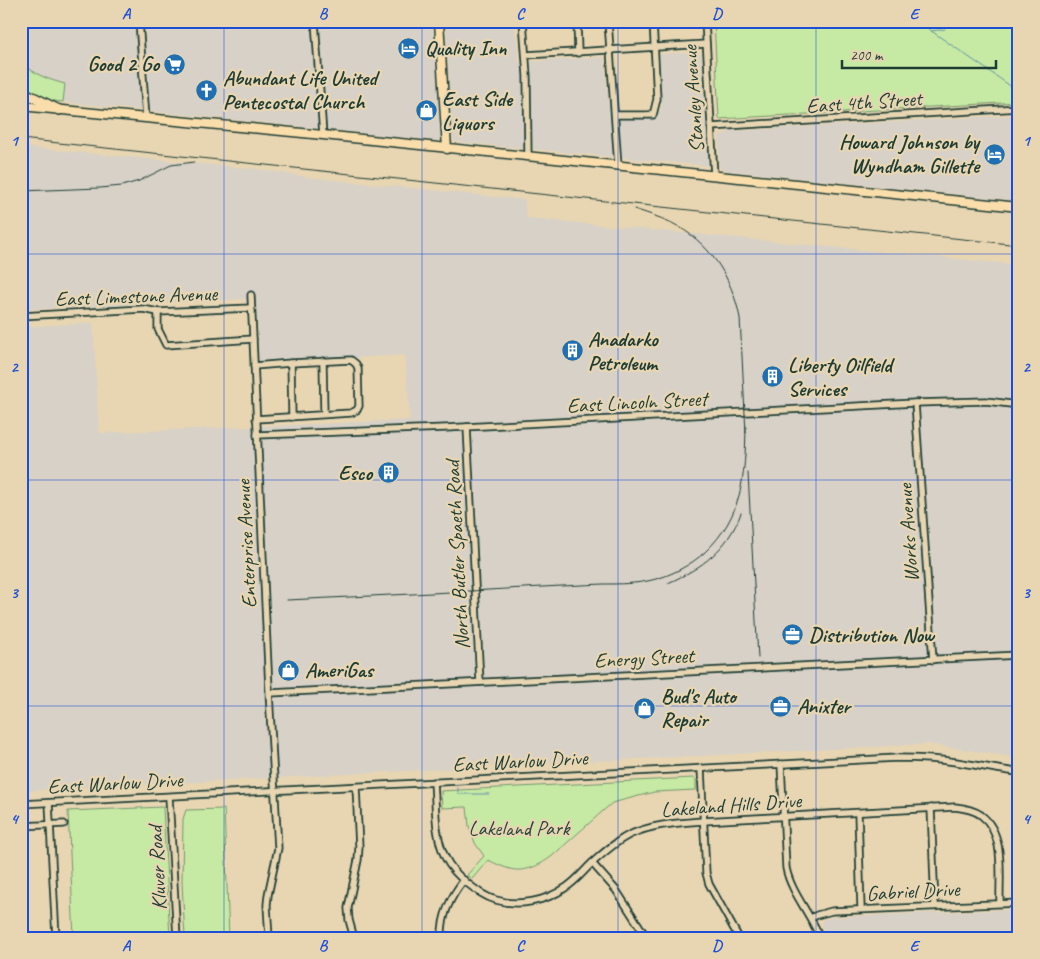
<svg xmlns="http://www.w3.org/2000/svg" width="1040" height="959" font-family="Caveat,sans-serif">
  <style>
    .built { fill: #d7d1c7 }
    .green { fill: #c6eaa4; stroke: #72946c }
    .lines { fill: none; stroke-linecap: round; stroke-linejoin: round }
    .stream { stroke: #668fa6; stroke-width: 1 }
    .minor-casing { stroke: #1f3d34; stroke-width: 9 }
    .major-casing { stroke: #1f3d34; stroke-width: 11 }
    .highway-casing { stroke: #1f3d34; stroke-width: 12 }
    .minor { stroke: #e8d6b3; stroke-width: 5.5 }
    .major { stroke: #f9ddab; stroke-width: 8 }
    .highway { stroke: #f9ddab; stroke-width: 9 }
    .rail { stroke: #1f3d34; stroke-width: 1 }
    .grid { fill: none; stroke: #1d4ed8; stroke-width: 1; stroke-opacity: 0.55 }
    .labels { text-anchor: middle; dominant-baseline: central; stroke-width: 4.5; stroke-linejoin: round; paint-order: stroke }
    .poi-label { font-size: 21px; font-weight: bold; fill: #1f3d34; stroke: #e8d6b3; text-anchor: start }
    .street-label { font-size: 21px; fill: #1f3d34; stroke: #e8d6b3 }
    .park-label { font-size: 21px; fill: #27463a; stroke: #e8d6b3 }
    .neatline { fill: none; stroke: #1d4ed8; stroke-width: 2 }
    .grid-label { font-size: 16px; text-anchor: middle; font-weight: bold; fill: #1d4ed8 }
  </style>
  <rect width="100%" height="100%" fill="#e8d6b3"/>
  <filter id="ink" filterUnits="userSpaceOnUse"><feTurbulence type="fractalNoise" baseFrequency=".02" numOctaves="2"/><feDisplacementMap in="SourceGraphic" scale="10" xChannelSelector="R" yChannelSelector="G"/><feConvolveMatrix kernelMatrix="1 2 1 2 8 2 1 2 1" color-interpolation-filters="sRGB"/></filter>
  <g filter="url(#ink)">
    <!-- built -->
    <g class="built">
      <polygon points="21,21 433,21 441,136 439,141 63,102 65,84 46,79 31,70 21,62"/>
      <polygon points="445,21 514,21 519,62 604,57 610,113 661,111 660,54 697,52 701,54 709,166 456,142 453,139"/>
      <polygon points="1019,115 1019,201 723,170 719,167 719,138 720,134 727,134 727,131"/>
      <polygon points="21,147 255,169 314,178 525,200 526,218 1019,265 1019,758 928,744 21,791 21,327 93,323 99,433 410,420 405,355 259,363 257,314 246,314 245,299 21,310"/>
      <polygon points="1017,909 1017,938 827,938 821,924 822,920 833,917"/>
    </g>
    <!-- green -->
    <g class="green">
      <polygon points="714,21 1019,21 1019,102 719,119"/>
      <path d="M21,62C36,75 46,79 65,84L63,102C47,101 35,95 21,88Z"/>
      <path d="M693,778L696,780V790L654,792L612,803L551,857C540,865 525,873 510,869C502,867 495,863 488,860L472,879L467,875L484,856L475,843L469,826L467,807L442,808L441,791Z"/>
      <polygon points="163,807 170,938 74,938 68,811"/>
      <polygon points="224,809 229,938 185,938 182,883 183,819 186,810"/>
    </g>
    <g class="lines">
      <!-- stream -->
      <g class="stream">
        <polyline points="917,21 1019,92"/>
        <polyline points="931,31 945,29"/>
        <polyline points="458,788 458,794 489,794"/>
      </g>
      <defs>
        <g id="minor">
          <polyline points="139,21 146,118"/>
          <polyline points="315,21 323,135"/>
          <polyline points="523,21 527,76 528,156"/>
          <polyline points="577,21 578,53"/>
          <polyline points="608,21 618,166"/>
          <polyline points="705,21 714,176"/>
          <polyline points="526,55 706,44"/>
          <polyline points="615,115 653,115 657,99 653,21"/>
          <polyline points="711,127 1019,108"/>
          <polyline points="251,295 270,711 278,848 268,895 267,905 269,938"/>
          <polyline points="158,312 158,329 166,345 253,339"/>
          <polyline points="21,316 143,309 158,312 251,308"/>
          <polyline points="323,361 324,414"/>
          <polyline points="291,363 292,417"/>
          <polyline points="254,366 291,363 351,360 356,364 358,368 359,406 357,410 351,413 256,419"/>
          <polyline points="915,403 933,660"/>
          <polyline points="467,427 480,682"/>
          <polyline points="257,435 446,428 915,403 986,401 1019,405"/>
          <polyline points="270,693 1019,655"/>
          <path d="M781,764L786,868C791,893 811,914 820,938"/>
          <polyline points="701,768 706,873 709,884 739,938"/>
          <path d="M434,782C436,806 434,834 445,857C450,867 458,876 467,883C476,890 485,897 496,900C519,907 546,901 565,888C575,882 582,873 590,865C602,854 615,842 629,835C653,824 678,823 703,821L955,807C964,808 974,810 981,815C1006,834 999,875 1000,903"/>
          <polyline points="169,797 177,938"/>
          <polyline points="49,803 56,938"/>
          <path d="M21,804L897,758C917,758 937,759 956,762C977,765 998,770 1019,772"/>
          <polyline points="931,808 935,906"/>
          <polyline points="858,813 861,909"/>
          <polyline points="21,826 64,824"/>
          <polyline points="592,863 616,890 647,938"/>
          <polyline points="811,918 817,915 832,911 1019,903"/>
          <polyline points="354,938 349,920 348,908 358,860 359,847 356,787"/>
          <path d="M442,938C441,917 451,896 464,880"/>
        </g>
        <g id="major">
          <polyline points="439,21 447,149"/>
          <polyline points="21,106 323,135 1019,207"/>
        </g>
        <polyline id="highway" points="21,91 59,110"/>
      </defs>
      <!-- minor casing -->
      <use href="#minor" class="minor-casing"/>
      <!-- major casing -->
      <use href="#major" class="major-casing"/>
      <!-- highway casing -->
      <use href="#highway" class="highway-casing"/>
      <!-- minor -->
      <use href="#minor" class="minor"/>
      <!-- major -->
      <use href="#major" class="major"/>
      <!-- highway -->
      <use href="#highway" class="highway"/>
      <!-- rail -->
      <g class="rail">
        <polyline points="21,139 1019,245"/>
        <polyline points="21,191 100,188 122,186 139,181 171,165 194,162"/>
        <path d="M634,209C646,213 659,217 670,222C709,241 732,277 740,318L746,433"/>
        <polyline points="748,473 758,658"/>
        <path d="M668,583C702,568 728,549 741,513"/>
        <path d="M287,600C372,596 457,592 542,587C562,586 582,585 603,584C619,584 636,584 652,580C670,576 691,565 705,552C743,516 745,476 746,426"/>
      </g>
    </g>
  </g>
  <!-- grid -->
  <path class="grid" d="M224,21V938M422,21V938M618,21V938M816,21V938M21,254H1019M21,480H1019M21,706H1019"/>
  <!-- icons -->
  <defs>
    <symbol id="hotel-disc" viewBox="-11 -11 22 22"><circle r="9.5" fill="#1f6fb2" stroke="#e8d6b3"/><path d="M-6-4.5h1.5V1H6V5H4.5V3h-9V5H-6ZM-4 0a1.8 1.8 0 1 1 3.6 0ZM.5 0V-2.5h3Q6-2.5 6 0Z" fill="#fff"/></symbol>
    <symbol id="supermarket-disc" viewBox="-11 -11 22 22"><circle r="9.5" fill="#1f6fb2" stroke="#e8d6b3"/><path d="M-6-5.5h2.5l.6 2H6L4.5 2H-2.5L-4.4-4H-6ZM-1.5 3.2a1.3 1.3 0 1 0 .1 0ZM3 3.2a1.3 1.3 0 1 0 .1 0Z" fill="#fff"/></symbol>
    <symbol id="church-disc" viewBox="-11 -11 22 22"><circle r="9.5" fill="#1f6fb2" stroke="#e8d6b3"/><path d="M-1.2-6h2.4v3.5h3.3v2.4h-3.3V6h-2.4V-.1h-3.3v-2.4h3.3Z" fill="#fff"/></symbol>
    <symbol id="shop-disc" viewBox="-11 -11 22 22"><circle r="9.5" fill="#1f6fb2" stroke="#e8d6b3"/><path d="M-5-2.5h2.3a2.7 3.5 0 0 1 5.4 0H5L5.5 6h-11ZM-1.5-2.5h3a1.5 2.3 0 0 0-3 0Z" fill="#fff"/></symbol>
    <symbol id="building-disc" viewBox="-11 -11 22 22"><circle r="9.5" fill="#1f6fb2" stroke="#e8d6b3"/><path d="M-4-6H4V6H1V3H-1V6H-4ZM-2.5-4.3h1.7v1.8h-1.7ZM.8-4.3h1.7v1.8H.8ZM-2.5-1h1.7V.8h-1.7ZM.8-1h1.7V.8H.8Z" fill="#fff"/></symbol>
    <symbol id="office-disc" viewBox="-11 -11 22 22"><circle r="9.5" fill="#1f6fb2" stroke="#e8d6b3"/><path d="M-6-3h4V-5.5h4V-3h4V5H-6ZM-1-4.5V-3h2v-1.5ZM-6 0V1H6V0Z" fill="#fff"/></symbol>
  </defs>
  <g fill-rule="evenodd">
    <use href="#hotel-disc" x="396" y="36" width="25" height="25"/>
    <use href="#supermarket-disc" x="162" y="52" width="25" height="25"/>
    <use href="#church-disc" x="194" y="78" width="25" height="25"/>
    <use href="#shop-disc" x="414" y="98" width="25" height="25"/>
    <use href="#hotel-disc" x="982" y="142" width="25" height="25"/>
    <use href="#building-disc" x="560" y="338" width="25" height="25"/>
    <use href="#building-disc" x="760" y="364" width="25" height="25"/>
    <use href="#building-disc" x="376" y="460" width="25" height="25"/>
    <use href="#office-disc" x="780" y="622" width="25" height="25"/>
    <use href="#shop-disc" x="276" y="658" width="25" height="25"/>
    <use href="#office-disc" x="768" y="694" width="25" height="25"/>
    <use href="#shop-disc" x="632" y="696" width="25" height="25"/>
  </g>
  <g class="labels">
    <!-- poi labels -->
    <g class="poi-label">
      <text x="425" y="48">Quality Inn</text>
      <text x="159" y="64" text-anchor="end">Good 2 Go</text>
      <text x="223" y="78">Abundant Life United<tspan x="223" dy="24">Pentecostal Church</tspan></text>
      <text x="442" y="99">East Side<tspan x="442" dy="24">Liquors</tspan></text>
      <text x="979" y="142" text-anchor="end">Howard Johnson by<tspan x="979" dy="24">Wyndham Gillette</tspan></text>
      <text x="588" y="339">Anadarko<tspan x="588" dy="24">Petroleum</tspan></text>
      <text x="788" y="365">Liberty Oilfield<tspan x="788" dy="24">Services</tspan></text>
      <text x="372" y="473" text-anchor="end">Esco</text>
      <text x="809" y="635">Distribution Now</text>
      <text x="305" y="670">AmeriGas</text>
      <text x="661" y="696">Bud's Auto<tspan x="661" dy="24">Repair</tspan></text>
      <text x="797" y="706">Anixter</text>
    </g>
    <!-- street labels -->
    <g class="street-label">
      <text transform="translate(693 99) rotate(-94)">Stanley Avenue</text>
      <text transform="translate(864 102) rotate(-4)">East 4th Street</text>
      <text transform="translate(136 296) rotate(-2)">East Limestone Avenue</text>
      <text transform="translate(637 402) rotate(-3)">East Lincoln Street</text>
      <text transform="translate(908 533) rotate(-94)">Works Avenue</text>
      <text transform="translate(246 544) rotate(-93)">Enterprise Avenue</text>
      <text transform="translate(457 555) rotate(-93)">North Butler Spaeth Road</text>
      <text transform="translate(644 658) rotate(-3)">Energy Street</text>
      <text transform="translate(520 761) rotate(-3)">East Warlow Drive</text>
      <text transform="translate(115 783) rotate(-3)">East Warlow Drive</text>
      <text transform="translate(731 805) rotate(-4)">Lakeland Hills Drive</text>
      <text transform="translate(157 868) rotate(-93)">Kluver Road</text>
      <text transform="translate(913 891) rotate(-3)">Gabriel Drive</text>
    </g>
    <!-- park labels -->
    <g class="park-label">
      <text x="519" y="828">Lakeland Park</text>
    </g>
  </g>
  <!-- margin -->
  <rect width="1040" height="959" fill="none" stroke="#e8d6b3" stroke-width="55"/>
  <!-- scale -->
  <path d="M842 60v8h154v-8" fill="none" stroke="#1f3d34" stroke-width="2.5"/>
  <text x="850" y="60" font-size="15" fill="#1f3d34" stroke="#e8d6b3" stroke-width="4" paint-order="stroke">200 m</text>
  <rect x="28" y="28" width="984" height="904" class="neatline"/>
  <g class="grid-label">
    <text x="126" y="19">A</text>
    <text x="323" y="19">B</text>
    <text x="520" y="19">C</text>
    <text x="717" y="19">D</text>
    <text x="914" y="19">E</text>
    <text x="14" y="146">1</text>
    <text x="1026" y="146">1</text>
    <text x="14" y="372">2</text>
    <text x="1026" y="372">2</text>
    <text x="14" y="598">3</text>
    <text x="1026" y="598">3</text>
    <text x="14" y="824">4</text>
    <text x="1026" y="824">4</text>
    <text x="126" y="951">A</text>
    <text x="323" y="951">B</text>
    <text x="520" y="951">C</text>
    <text x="717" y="951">D</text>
    <text x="914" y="951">E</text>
  </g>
</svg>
